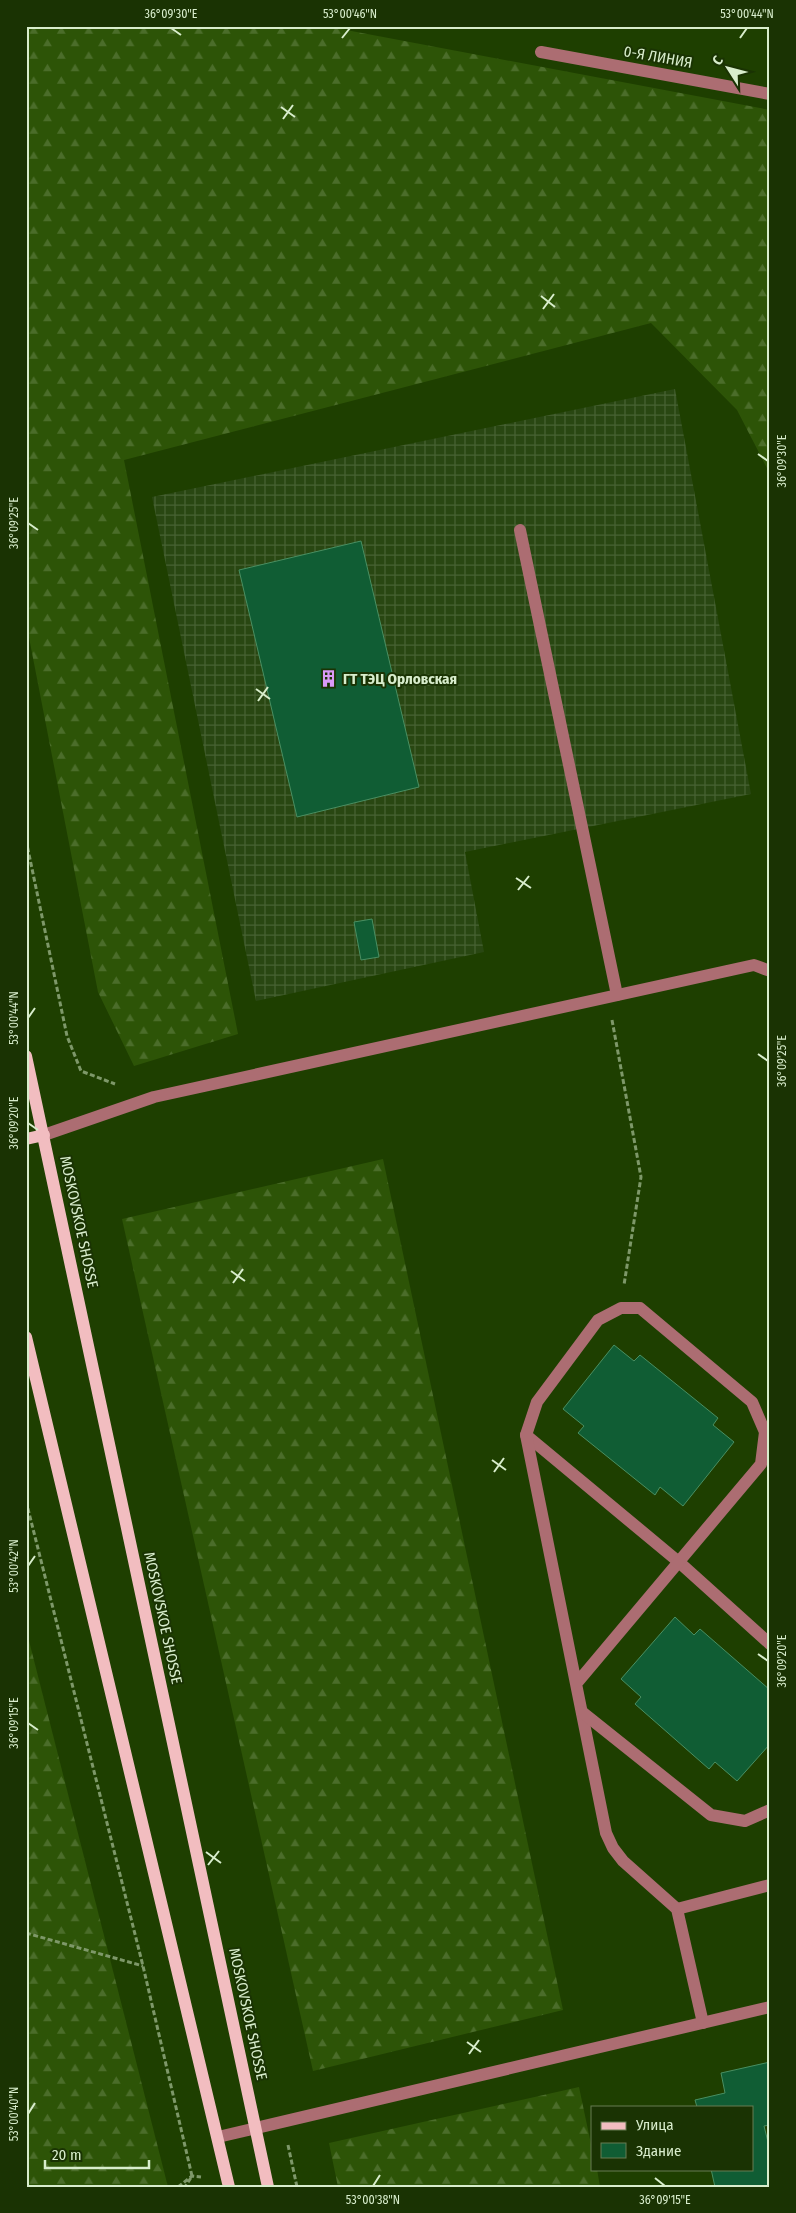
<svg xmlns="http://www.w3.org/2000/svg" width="796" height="2213" font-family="'Fira Sans Condensed',sans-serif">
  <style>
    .industrial { fill: url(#industrial-grid) }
    .forest { fill: url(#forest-firs) }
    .building { fill: #105d34; stroke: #498f62 }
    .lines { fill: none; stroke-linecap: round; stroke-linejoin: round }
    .path { stroke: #7e9869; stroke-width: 3; stroke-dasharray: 5 2.5; stroke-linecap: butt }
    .minor { stroke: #ac6d72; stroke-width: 12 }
    .major { stroke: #f2bdc0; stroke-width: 12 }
    .ticks { fill: none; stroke: #d8edcc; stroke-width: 2 }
    .labels { text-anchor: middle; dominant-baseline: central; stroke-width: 4; stroke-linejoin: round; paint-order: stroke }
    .street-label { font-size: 15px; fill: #d8edcc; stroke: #1a3303 }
    .poi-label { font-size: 15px; font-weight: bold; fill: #d8edcc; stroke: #1a3303; text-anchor: start }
    .neatline { fill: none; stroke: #d8edcc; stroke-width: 2 }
    .ticks-label { font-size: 12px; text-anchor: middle; fill: #d8edcc }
  </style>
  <defs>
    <pattern id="industrial-grid" width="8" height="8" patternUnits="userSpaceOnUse" patternTransform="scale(1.25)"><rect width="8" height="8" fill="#294712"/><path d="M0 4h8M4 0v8" fill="none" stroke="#476233"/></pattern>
    <pattern id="forest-firs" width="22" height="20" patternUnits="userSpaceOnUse" patternTransform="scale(1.25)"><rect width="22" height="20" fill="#2d5407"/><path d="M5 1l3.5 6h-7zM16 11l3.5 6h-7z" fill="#4b6d2a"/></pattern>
  </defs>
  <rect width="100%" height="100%" fill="#1e3f00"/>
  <!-- industrial -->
  <polygon class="industrial" points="675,389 751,794 465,852 484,952 256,1001 152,497"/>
  <!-- forest -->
  <g class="forest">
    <polygon points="26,26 325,26 770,110 770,474 737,410 651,323 124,460 238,1034 134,1066 98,992 26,622"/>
    <polygon points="383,1159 563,2010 313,2071 122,1219"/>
    <polygon points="26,1629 168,2187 26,2187"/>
    <polygon points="579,2087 592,2149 592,2169 597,2169 600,2187 338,2187 329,2143"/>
  </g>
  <!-- building -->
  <g class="building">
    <polygon points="361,541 419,787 297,817 239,570"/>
    <polygon points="372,919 379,957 361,960 354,922"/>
    <polygon points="614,1345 634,1361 640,1355 718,1418 713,1425 734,1442 683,1506 660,1487 655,1495 578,1433 584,1426 563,1409"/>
    <polygon points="675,1617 694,1635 700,1629 770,1690 770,1744 737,1781 715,1762 709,1769 635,1704 641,1697 621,1679"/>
    <polygon points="770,2062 770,2125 764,2126 770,2150 770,2187 715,2187 711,2169 752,2169 752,2107 697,2107 695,2100 725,2093 721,2073"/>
  </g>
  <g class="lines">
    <!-- path -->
    <g class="path">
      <polyline points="26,840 67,1036 81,1071 115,1084"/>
      <polyline points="612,1020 641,1177 624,1285"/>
      <polyline points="26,1501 143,1966 192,2176 185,2187"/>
      <polyline points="26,1933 143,1966"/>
      <polyline points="288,2145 297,2187"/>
      <polyline points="178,2187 192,2176 201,2177"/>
    </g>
    <!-- minor -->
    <g class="minor">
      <polyline points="541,52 770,94"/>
      <polyline points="520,530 617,995"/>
      <polyline points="44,1135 154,1097 754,965 770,971"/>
      <polyline points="526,1435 680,1563 770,1644"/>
      <polyline points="576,1684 761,1464 765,1432 752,1402 640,1308 621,1308 598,1320 537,1402 526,1435 606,1833 613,1848 623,1861 677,1909 703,2023"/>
      <polyline points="582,1712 711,1815 745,1821 770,1810"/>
      <polyline points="677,1909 770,1885"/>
      <polyline points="218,2137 770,2007"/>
    </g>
    <!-- major -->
    <g class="major">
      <polyline points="26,1056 268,2187"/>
      <polyline points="26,1139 44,1135"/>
      <polyline points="26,1337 229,2187"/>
    </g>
  </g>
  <!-- ticks -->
  <path class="ticks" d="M171,28L181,35M342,38L350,28M740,38L747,28M281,107L295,117M283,119L293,105M541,296L555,307M543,309L554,294M758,454L768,461M28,523L38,530M256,689L270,699M258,701L268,687M516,878L531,888M518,890L529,876M28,1018L35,1008M758,1054L768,1061M28,1123L38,1130M231,1271L245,1281M233,1283L243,1269M492,1460L506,1470M494,1472L504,1458M28,1566L35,1556M758,1654L768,1661M28,1723L38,1730M206,1852L221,1863M208,1865L219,1851M467,2042L481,2052M469,2054L479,2040M28,2114L35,2103M655,2178L665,2186M373,2186L380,2175"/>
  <!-- icons -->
  <defs>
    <symbol id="building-bare" viewBox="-9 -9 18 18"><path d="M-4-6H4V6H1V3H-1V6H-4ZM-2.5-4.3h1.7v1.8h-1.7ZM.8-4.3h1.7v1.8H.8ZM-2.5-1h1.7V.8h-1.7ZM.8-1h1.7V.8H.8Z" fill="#d99af7" stroke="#1a3303" stroke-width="2.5" paint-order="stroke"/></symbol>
  </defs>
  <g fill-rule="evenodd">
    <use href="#building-bare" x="316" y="666" width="25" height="25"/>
  </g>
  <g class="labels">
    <!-- street labels -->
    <g class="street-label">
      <text transform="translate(658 57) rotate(10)">0-Я ЛИНИЯ</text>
      <text transform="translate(79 1222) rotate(78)">MOSKOVSKOE SHOSSE</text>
      <text transform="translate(163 1618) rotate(78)">MOSKOVSKOE SHOSSE</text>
      <text transform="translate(248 2014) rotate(78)">MOSKOVSKOE SHOSSE</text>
    </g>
    <!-- poi labels -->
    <g class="poi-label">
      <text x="343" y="679">ГТ ТЭЦ Орловская</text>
    </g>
  </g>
  <!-- border -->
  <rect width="796" height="2213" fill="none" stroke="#1a3303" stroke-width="55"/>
  <!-- legend -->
  <rect x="591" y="2106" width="162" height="65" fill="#1a3303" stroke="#667d53"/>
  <rect x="601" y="2122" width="25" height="8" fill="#f2bdc0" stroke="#667d53"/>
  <text x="636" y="2130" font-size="15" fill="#d8edcc">Улица</text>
  <rect x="601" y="2143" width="25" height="15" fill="#105d34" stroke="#667d53"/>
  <text x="636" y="2156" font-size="15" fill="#d8edcc">Здание</text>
  <!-- north arrow -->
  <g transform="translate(728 68) rotate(306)" stroke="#1a3303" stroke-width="4" paint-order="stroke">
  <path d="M0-4L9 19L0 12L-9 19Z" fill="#d8edcc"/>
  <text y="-8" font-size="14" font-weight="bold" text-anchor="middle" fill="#d8edcc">С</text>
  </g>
  <!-- scale -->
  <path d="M45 2160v8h104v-8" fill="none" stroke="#d8edcc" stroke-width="2.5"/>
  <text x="52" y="2160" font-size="15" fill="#d8edcc" stroke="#1a3303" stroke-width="4" paint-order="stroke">20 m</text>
  <rect x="28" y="28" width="740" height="2158" class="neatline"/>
  <g class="ticks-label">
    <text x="171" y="18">36°09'30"E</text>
    <text x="350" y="18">53°00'46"N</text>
    <text x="747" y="18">53°00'44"N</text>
    <text transform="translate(782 461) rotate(-90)" y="4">36°09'30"E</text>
    <text transform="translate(14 523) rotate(-90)" y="4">36°09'25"E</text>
    <text transform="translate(14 1018) rotate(-90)" y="4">53°00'44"N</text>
    <text transform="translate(782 1061) rotate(-90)" y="4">36°09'25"E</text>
    <text transform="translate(14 1123) rotate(-90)" y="4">36°09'20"E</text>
    <text transform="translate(14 1566) rotate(-90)" y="4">53°00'42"N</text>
    <text transform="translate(782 1661) rotate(-90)" y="4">36°09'20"E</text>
    <text transform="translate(14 1723) rotate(-90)" y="4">36°09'15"E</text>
    <text transform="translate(14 2114) rotate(-90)" y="4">53°00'40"N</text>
    <text x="373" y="2204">53°00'38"N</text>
    <text x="665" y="2204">36°09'15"E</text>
  </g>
</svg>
